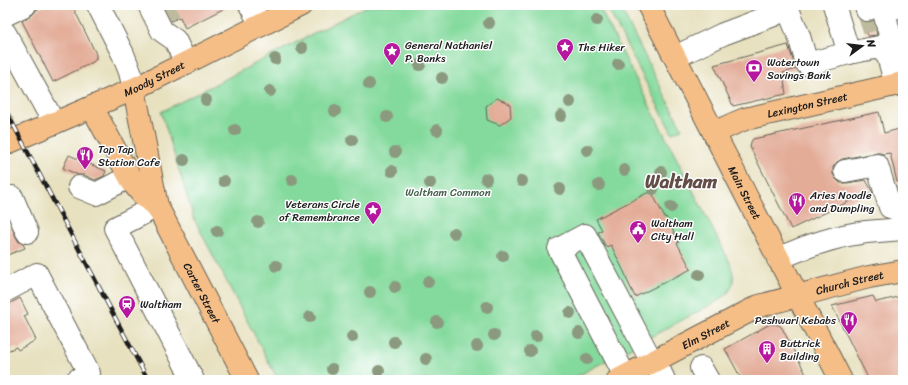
<svg xmlns="http://www.w3.org/2000/svg" width="908" height="385" font-family="Sriracha,sans-serif">
  <style>
    .green { fill: #84da9d; stroke: #507b5c }
    .building { fill: #e3ac97 }
    .lines { fill: none; stroke-linecap: round; stroke-linejoin: round }
    .minor-tunnel { stroke: #beba9e; stroke-width: 22; stroke-dasharray: 22 11; stroke-linecap: butt }
    .minor-casing { stroke: #636155; stroke-width: 24 }
    .major-casing { stroke: #636155; stroke-width: 24 }
    .minor { stroke: #fff; stroke-width: 22 }
    .major { stroke: #f6be87; stroke-width: 22 }
    .rail-casing { stroke: #1c1c1c; stroke-width: 4.5 }
    .rail { stroke: #fff; stroke-width: 3; stroke-dasharray: 9; stroke-linecap: butt }
    .tree { fill: #8b997e }
    .labels { text-anchor: middle; dominant-baseline: central; stroke-width: 3; stroke-linejoin: round; paint-order: stroke }
    .poi-label { font-size: 11px; fill: #1c1c1c; stroke: #fff; text-anchor: start }
    .street-label { font-size: 11px; fill: #1c1c1c; stroke: #fff }
    .park-label { font-size: 11px; fill: #405e49; stroke: #fff }
    .town-label { font-size: 19px; font-weight: bold; fill: #624e47; stroke: #fff }
  </style>
  <rect width="100%" height="100%" fill="#fff"/>
  <filter id="ink" filterUnits="userSpaceOnUse"><feTurbulence type="fractalNoise" baseFrequency=".025" numOctaves="2"/><feDisplacementMap in="SourceGraphic" scale="8" xChannelSelector="R" yChannelSelector="G"/><feConvolveMatrix kernelMatrix="1 2 1 2 8 2 1 2 1" color-interpolation-filters="sRGB"/></filter>
  <filter id="wash" filterUnits="userSpaceOnUse"><feTurbulence type="fractalNoise" baseFrequency=".012" numOctaves="4" result="noise"/><feDisplacementMap in="SourceGraphic" scale="16" xChannelSelector="R" yChannelSelector="G"/><feGaussianBlur stdDeviation="0.9" result="paint"/><feColorMatrix in="noise" values="0 0 0 0 0 0 0 0 0 0 0 0 0 0 0 0 0 1.4 0 .05"/><feComposite in="paint" operator="in"/></filter>
  <g filter="url(#wash)">
    <rect width="100%" height="100%" fill="#e7e1bf"/>
    <!-- green -->
    <g class="green">
      <path d="M369,5H598L730,263C737,282 733,292 716,302L570,380H278L194,219L163,118L161,112Z"/>
      <polygon points="606,5 619,5 682,129 672,133"/>
    </g>
    <g id="blocks">
      <!-- building -->
      <g class="building">
        <polygon points="46,5 72,5 96,54 96,59 93,62 53,82 22,21 31,16 35,12 36,10"/>
        <polygon points="169,5 231,5 185,28 180,17 171,21 164,7"/>
        <polygon points="873,20 877,35 868,36 863,22 869,22"/>
        <polygon points="788,45 796,69 783,73 786,94 733,106 714,65"/>
        <polygon points="497,98 510,104 511,117 500,125 487,120 486,106"/>
        <polygon points="879,112 884,133 903,128 903,181 897,182 890,153 883,154 880,153 875,153 842,159 837,162 833,167 833,174 836,179 840,183 847,183 866,180 873,193 854,199 791,229 750,147 751,142 753,139"/>
        <polygon points="69,155 106,171 104,176 95,180 84,175 78,175 63,168"/>
        <polygon points="651,191 665,218 666,217 679,242 677,243 691,269 635,297 626,278 627,278 611,245 606,247 598,232 602,230 596,219"/>
        <polygon points="12,228 16,237 19,242 23,244 25,248 5,256 5,231"/>
        <polygon points="873,296 876,302 903,296 903,380 869,380 832,306"/>
        <polygon points="20,298 28,314 24,316 36,340 18,350 16,347 5,352 5,306"/>
        <polygon points="770,324 774,324 779,325 782,328 809,380 742,380 725,349"/>
      </g>
    </g>
  </g>
  <g filter="url(#ink)">
    <use href="#blocks" fill-opacity="0" stroke="#636155" stroke-width="1"/>
    <g class="lines">
      <!-- minor-tunnel -->
      <g class="minor-tunnel">
        <polyline points="163,8 170,21"/>
        <polyline points="867,10 877,39"/>
      </g>
      <defs>
        <g id="minor">
          <polyline points="98,5 123,54 130,72 134,89"/>
          <polyline points="149,5 162,31 175,40 186,63"/>
          <polyline points="250,5 261,25"/>
          <polyline points="834,5 849,53"/>
          <polyline points="866,5 867,10"/>
          <polyline points="882,5 890,35 888,56"/>
          <polyline points="787,7 799,36 807,64 849,53 879,47 888,56 896,85"/>
          <polyline points="884,10 903,6"/>
          <polyline points="5,15 25,5"/>
          <polyline points="5,33 54,123"/>
          <polyline points="675,57 723,34 774,15 790,5"/>
          <polyline points="845,171 877,165 890,207 903,211"/>
          <polyline points="79,187 96,194 129,177"/>
          <polyline points="5,200 12,197 27,232"/>
          <polyline points="157,206 115,228 193,380"/>
          <path d="M778,259C806,246 836,236 866,232C878,231 891,230 903,229"/>
          <polyline points="5,291 37,274 89,373 77,380"/>
          <polyline points="655,361 664,380"/>
          <polyline points="701,368 708,380"/>
          <polyline points="625,376 559,249 585,235 652,362"/>
        </g>
        <g id="major">
          <path id="s1" d="M648,5L841,380"/>
          <path id="s2" d="M134,89L157,206L247,380"/>
          <polyline points="92,107 133,183 143,195 157,206"/>
          <path id="s3" d="M714,133L733,124L745,119L903,83"/>
          <path id="s4" d="M5,144L134,89L301,5"/>
          <path id="s5" d="M618,380L759,306L869,277L903,271"/>
        </g>
      </defs>
      <!-- minor casing -->
      <use href="#minor" class="minor-casing"/>
      <!-- major casing -->
      <use href="#major" class="major-casing"/>
      <!-- minor -->
      <use href="#minor" class="minor"/>
      <!-- major -->
      <use href="#major" class="major"/>
      <defs>
        <polyline id="rail" points="5,109 148,380"/>
      </defs>
      <!-- rail casing -->
      <use href="#rail" class="rail-casing"/>
      <!-- rail -->
      <use href="#rail" class="rail"/>
    </g>
    <!-- trees -->
    <g class="tree">
      <circle cx="597" cy="20" r="6"/>
      <circle cx="489" cy="23" r="6"/>
      <circle cx="302" cy="48" r="6"/>
      <circle cx="275" cy="59" r="6"/>
      <circle cx="618" cy="64" r="6"/>
      <circle cx="420" cy="65" r="6"/>
      <circle cx="442" cy="78" r="6"/>
      <circle cx="369" cy="84" r="6"/>
      <circle cx="270" cy="91" r="6"/>
      <circle cx="206" cy="100" r="6"/>
      <circle cx="570" cy="102" r="6"/>
      <circle cx="335" cy="111" r="6"/>
      <circle cx="561" cy="116" r="6"/>
      <circle cx="387" cy="117" r="6"/>
      <circle cx="235" cy="130" r="6"/>
      <circle cx="437" cy="130" r="6"/>
      <circle cx="352" cy="140" r="6"/>
      <circle cx="587" cy="150" r="6"/>
      <circle cx="395" cy="152" r="6"/>
      <circle cx="184" cy="160" r="6"/>
      <circle cx="624" cy="170" r="6"/>
      <circle cx="392" cy="171" r="6"/>
      <circle cx="661" cy="172" r="6"/>
      <circle cx="486" cy="179" r="6"/>
      <circle cx="292" cy="180" r="6"/>
      <circle cx="224" cy="181" r="6"/>
      <circle cx="522" cy="181" r="6"/>
      <circle cx="430" cy="183" r="6"/>
      <circle cx="599" cy="185" r="6"/>
      <circle cx="560" cy="189" r="6"/>
      <circle cx="653" cy="189" r="6"/>
      <circle cx="671" cy="207" r="6"/>
      <circle cx="258" cy="222" r="6"/>
      <circle cx="217" cy="231" r="6"/>
      <circle cx="454" cy="233" r="6"/>
      <circle cx="503" cy="256" r="6"/>
      <circle cx="276" cy="266" r="6"/>
      <circle cx="699" cy="275" r="6"/>
      <circle cx="428" cy="282" r="6"/>
      <circle cx="395" cy="287" r="6"/>
      <circle cx="370" cy="292" r="6"/>
      <circle cx="487" cy="307" r="6"/>
      <circle cx="570" cy="313" r="6"/>
      <circle cx="310" cy="317" r="6"/>
      <circle cx="437" cy="322" r="6"/>
      <circle cx="579" cy="333" r="6"/>
      <circle cx="494" cy="335" r="6"/>
      <circle cx="536" cy="336" r="6"/>
      <circle cx="352" cy="337" r="6"/>
      <circle cx="394" cy="342" r="6"/>
      <circle cx="477" cy="346" r="6"/>
      <circle cx="530" cy="351" r="6"/>
      <circle cx="426" cy="359" r="6"/>
      <circle cx="587" cy="359" r="6"/>
      <circle cx="332" cy="369" r="6"/>
      <circle cx="379" cy="371" r="6"/>
    </g>
  </g>
  <!-- icons -->
  <defs>
    <symbol id="sight-pin" viewBox="-11 -11 22 30"><path d="M0 17L-7.5 6A9.5 9.5 0 1 1 7.5 6Z" fill="#b5179e" stroke="#fff"/><path d="M0-6L1.8-2.2L6-1.7L2.9 1.2L3.7 5.4L0 3.3L-3.7 5.4L-2.9 1.2L-6-1.7L-1.8-2.2Z" fill="#fff"/></symbol>
    <symbol id="bank-pin" viewBox="-11 -11 22 30"><path d="M0 17L-7.5 6A9.5 9.5 0 1 1 7.5 6Z" fill="#b5179e" stroke="#fff"/><path d="M-6-4H6V4H-6ZM0-2.3a2.3 2.3 0 1 0 0 4.6a2.3 2.3 0 1 0 0-4.6Z" fill="#fff"/></symbol>
    <symbol id="restaurant-pin" viewBox="-11 -11 22 30"><path d="M0 17L-7.5 6A9.5 9.5 0 1 1 7.5 6Z" fill="#b5179e" stroke="#fff"/><path d="M-5-6h1v4h1v-4h1v4h1v-4h1v5L-1.5 .5V6h-2V.5L-5-1ZM5-6V6H3V1.5H1.5Q1.5-4 5-6Z" fill="#fff"/></symbol>
    <symbol id="civic-pin" viewBox="-11 -11 22 30"><path d="M0 17L-7.5 6A9.5 9.5 0 1 1 7.5 6Z" fill="#b5179e" stroke="#fff"/><path d="M-.6-6.5H3V-4.5H.6V-3L4-1V1h2V6H-6V1h2V-1L-.6-3ZM-1.2 2.5V6h2.4V2.5Z" fill="#fff"/></symbol>
    <symbol id="station-pin" viewBox="-11 -11 22 30"><path d="M0 17L-7.5 6A9.5 9.5 0 1 1 7.5 6Z" fill="#b5179e" stroke="#fff"/><path d="M-3-6H3Q5-6 5-4V2Q5 4 3 4L4.5 6H3L1.5 4h-3L-3 6H-4.5L-3 4Q-5 4-5 2V-4Q-5-6-3-6ZM-3.5-4v3h7v-3ZM-3.5 1v1.5H-2V1ZM2 1v1.5H3.5V1Z" fill="#fff"/></symbol>
    <symbol id="building-pin" viewBox="-11 -11 22 30"><path d="M0 17L-7.5 6A9.5 9.5 0 1 1 7.5 6Z" fill="#b5179e" stroke="#fff"/><path d="M-4-6H4V6H1V3H-1V6H-4ZM-2.5-4.3h1.7v1.8h-1.7ZM.8-4.3h1.7v1.8H.8ZM-2.5-1h1.7V.8h-1.7ZM.8-1h1.7V.8H.8Z" fill="#fff"/></symbol>
  </defs>
  <g fill-rule="evenodd">
    <use href="#sight-pin" x="555" y="37" width="20" height="27"/>
    <use href="#sight-pin" x="382" y="41" width="20" height="27"/>
    <use href="#bank-pin" x="744" y="58" width="20" height="27"/>
    <use href="#restaurant-pin" x="75" y="145" width="20" height="27"/>
    <use href="#restaurant-pin" x="787" y="191" width="20" height="27"/>
    <use href="#sight-pin" x="363" y="200" width="20" height="27"/>
    <use href="#civic-pin" x="628" y="219" width="20" height="27"/>
    <use href="#station-pin" x="117" y="294" width="20" height="27"/>
    <use href="#restaurant-pin" x="839" y="310" width="20" height="27"/>
    <use href="#building-pin" x="757" y="339" width="20" height="27"/>
  </g>
  <g class="labels">
    <!-- poi labels -->
    <g class="poi-label">
      <text x="405" y="45">General Nathaniel<tspan x="405" dy="13">P. Banks</tspan></text>
      <text x="578" y="47">The Hiker</text>
      <text x="767" y="62">Watertown<tspan x="767" dy="13">Savings Bank</tspan></text>
      <text x="98" y="149">Tap Tap<tspan x="98" dy="13">Station Cafe</tspan></text>
      <text x="810" y="195">Aries Noodle<tspan x="810" dy="13">and Dumpling</tspan></text>
      <text x="360" y="204" text-anchor="end">Veterans Circle<tspan x="360" dy="13">of Remembrance</tspan></text>
      <text x="651" y="223">Waltham<tspan x="651" dy="13">City Hall</tspan></text>
      <text x="140" y="304">Waltham</text>
      <text x="836" y="320" text-anchor="end">Peshwari Kebabs</text>
      <text x="780" y="343">Buttrick<tspan x="780" dy="13">Building</tspan></text>
    </g>
    <!-- street labels -->
    <g class="street-label">
      <text stroke="none"><textPath href="#s4" startOffset="163">Moody Street</textPath></text>
      <text stroke="none"><textPath href="#s3" startOffset="98">Lexington Street</textPath></text>
      <text stroke="none"><textPath href="#s1" startOffset="211">Main Street</textPath></text>
      <text stroke="none"><textPath href="#s5" startOffset="253">Church Street</textPath></text>
      <text stroke="none"><textPath href="#s2" startOffset="217">Carter Street</textPath></text>
      <text stroke="none"><textPath href="#s5" startOffset="99">Elm Street</textPath></text>
    </g>
    <!-- park labels -->
    <g class="park-label">
      <text x="448" y="192">Waltham Common</text>
    </g>
    <!-- town labels -->
    <g class="town-label">
      <text x="681" y="181">Waltham</text>
    </g>
  </g>
  <!-- margin -->
  <rect width="908" height="385" fill="none" stroke="#fff" stroke-width="20"/>
  <!-- north arrow -->
  <g transform="translate(862 46) rotate(75)" stroke="#ffffff" stroke-width="3" paint-order="stroke">
  <path d="M0-3L7 15L0 10L-7 15Z" fill="#1c1c1c"/>
  <text y="-6" font-size="11" font-weight="bold" text-anchor="middle" fill="#1c1c1c">N</text>
  </g>
</svg>
